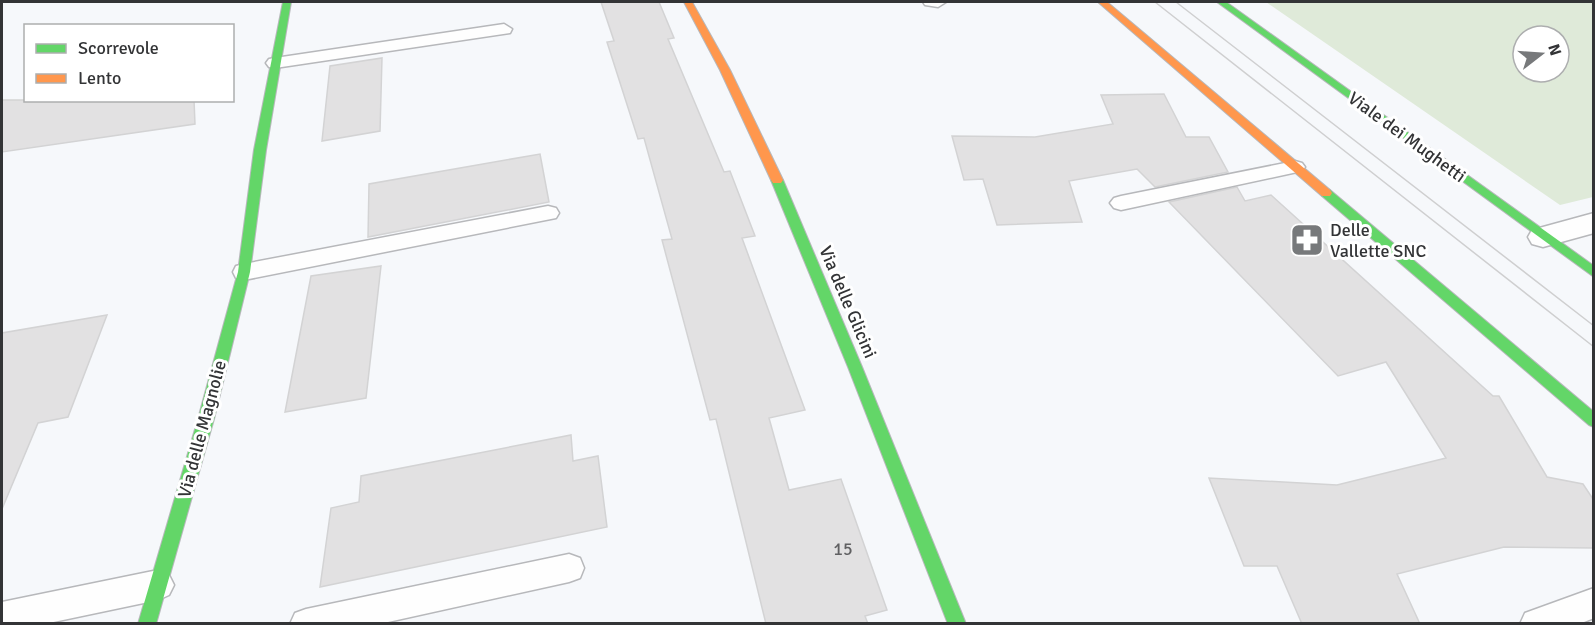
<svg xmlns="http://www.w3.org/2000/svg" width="1595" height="625" font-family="Signika,sans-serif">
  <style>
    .green { fill: #dfead9; fill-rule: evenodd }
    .building { fill: #e2e1e2; stroke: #d3d3d4; stroke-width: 1.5 }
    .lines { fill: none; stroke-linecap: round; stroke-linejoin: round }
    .lane-casing { stroke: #b7b8bb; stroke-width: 3 }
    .street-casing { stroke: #b7b8bb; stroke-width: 3 }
    .fast-casing { stroke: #b7b8bb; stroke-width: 2 }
    .slow-casing { stroke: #b7b8bb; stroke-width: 2 }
    .lane { fill: #fefefe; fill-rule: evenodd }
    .street { fill: #fefefe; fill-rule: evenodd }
    .fast { fill: #63d668; fill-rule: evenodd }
    .slow { fill: #ff974d; fill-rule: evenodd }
    .tram { stroke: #cfcfd0; stroke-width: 1.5 }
    .labels { text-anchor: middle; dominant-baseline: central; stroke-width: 6; stroke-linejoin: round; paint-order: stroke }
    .street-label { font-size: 18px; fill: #333436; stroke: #fff }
    .poi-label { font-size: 18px; fill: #333436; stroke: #fff; text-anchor: start }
    .near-number-label { font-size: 18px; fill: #606062 }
  </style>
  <rect width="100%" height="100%" fill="#f6f8fb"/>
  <!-- green -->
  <path class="green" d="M1266,2H1593V197L1560,205ZM1523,36H1559V72H1523Z"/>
  <!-- building -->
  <g class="building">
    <polygon points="601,2 659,2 674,38 668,39 724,172 730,171 755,236 742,238 805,410 769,418 789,490 841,479 887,610 865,616 868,624 766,624 716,419 710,420 662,240 672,239 644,138 638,139 607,42 614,41"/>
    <polygon points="382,58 380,131 322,141 330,66"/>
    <polygon points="1164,94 1186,137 1209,137 1228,172 1155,187 1137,169 1069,181 1082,222 997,225 983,179 964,180 952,136 1035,137 1113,124 1101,95"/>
    <polygon points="2,100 194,100 195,124 2,152"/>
    <polygon points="540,154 549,202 368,237 369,184"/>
    <polygon points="1237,187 1245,201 1271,195 1493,396 1499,396 1547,477 1583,484 1593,499 1593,548 1504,547 1397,574 1420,624 1302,624 1277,566 1244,566 1209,478 1337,485 1446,458 1386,362 1338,376 1169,202"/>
    <polygon points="381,266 366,398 285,412 311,276"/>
    <polygon points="107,315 68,417 38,423 2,509 2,333"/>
    <polygon points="571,435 573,461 598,456 607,527 320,587 331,508 359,502 361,476"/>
  </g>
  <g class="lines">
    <defs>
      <g id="lane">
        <polygon points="923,2 946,2 938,7 925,5"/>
        <polygon points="504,24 512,29 510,33 275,68 269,67 266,63 269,59 275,58"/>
        <polygon points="1295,161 1302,163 1305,167 1302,171 1121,210 1114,208 1110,203 1114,198 1121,196"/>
        <polygon points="548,206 556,208 559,213 556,218 244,280 236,278 233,272 236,266 244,264"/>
        <polygon points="569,554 580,558 584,568 580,578 569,582 379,624 290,624 295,613 306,609"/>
        <polygon points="158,570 169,575 174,585 169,595 158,600 44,624 2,624 2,602"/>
        <polygon points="1594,588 1594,618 1579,624 1520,624 1525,613"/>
      </g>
      <polygon id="street" points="1594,213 1594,233 1543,247 1532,244 1528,237 1532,230"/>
      <g id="fast">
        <polygon points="283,2 291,2 266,150 250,272 214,419 156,624 138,624 198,419 238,272 254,150"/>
        <polygon points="1217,2 1226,2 1594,266 1594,277"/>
        <polygon points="777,176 783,180 862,367 966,624 948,624 848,367 771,180"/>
        <polygon points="1326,189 1330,190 1594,412 1594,427 1589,425 1322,196 1320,193"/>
      </g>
      <g id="slow">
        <polygon points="684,2 692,2 730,70 783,180 781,183 773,183 771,180 720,70"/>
        <polygon points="1098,2 1107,2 1330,190 1332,193 1330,196 1322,196"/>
      </g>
    </defs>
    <!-- lane casing -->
    <use href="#lane" class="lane-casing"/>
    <!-- street casing -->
    <use href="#street" class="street-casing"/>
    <!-- fast casing -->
    <use href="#fast" class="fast-casing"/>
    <!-- slow casing -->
    <use href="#slow" class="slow-casing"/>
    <!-- lane -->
    <use href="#lane" class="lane"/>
    <!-- street -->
    <use href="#street" class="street"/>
    <!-- fast -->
    <use href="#fast" class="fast"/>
    <!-- slow -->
    <use href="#slow" class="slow"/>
    <!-- tram -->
    <g class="tram">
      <polyline points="1155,2 1594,347"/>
      <polyline points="1176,2 1594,326"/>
    </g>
  </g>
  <!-- icons -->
  <defs>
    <symbol id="pharmacy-square" viewBox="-11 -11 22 22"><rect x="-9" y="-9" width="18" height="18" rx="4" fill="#77797b" stroke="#fff"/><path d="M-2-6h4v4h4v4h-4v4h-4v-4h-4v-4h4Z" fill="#fff"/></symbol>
  </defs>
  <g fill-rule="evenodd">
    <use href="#pharmacy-square" x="1288" y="221" width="38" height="38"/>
  </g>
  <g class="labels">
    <!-- street labels -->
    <g class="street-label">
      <text transform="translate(1407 137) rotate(36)">Viale dei Mughetti</text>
      <text transform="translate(848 302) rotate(67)">Via delle Glicini</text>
      <text transform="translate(202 429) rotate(-75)">Via delle Magnolie</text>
    </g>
    <!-- poi labels -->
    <g class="poi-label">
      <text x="1330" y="230">Delle<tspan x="1330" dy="21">Vallette SNC</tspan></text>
    </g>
    <!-- near-number labels -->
    <g class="near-number-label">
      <text x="843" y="549">15</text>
    </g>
  </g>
  <!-- border -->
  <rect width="1595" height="625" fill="none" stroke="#333436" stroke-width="6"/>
  <!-- legend -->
  <rect x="24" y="24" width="210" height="78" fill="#ffffff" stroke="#adaeaf" stroke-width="1.5"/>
  <rect x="36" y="44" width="30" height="9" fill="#63d668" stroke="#adaeaf" stroke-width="1.5"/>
  <text x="78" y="54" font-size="18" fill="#333436">Scorrevole</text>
  <rect x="36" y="74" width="30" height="9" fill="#ff974d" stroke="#adaeaf" stroke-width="1.5"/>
  <text x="78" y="84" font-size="18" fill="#333436">Lento</text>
  <!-- north arrow -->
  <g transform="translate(1541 54) rotate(73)"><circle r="28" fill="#ffffff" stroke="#adaeaf" stroke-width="1.5"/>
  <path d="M0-4.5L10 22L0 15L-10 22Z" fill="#77797b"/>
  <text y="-9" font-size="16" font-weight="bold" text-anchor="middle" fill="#333436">N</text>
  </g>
</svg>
